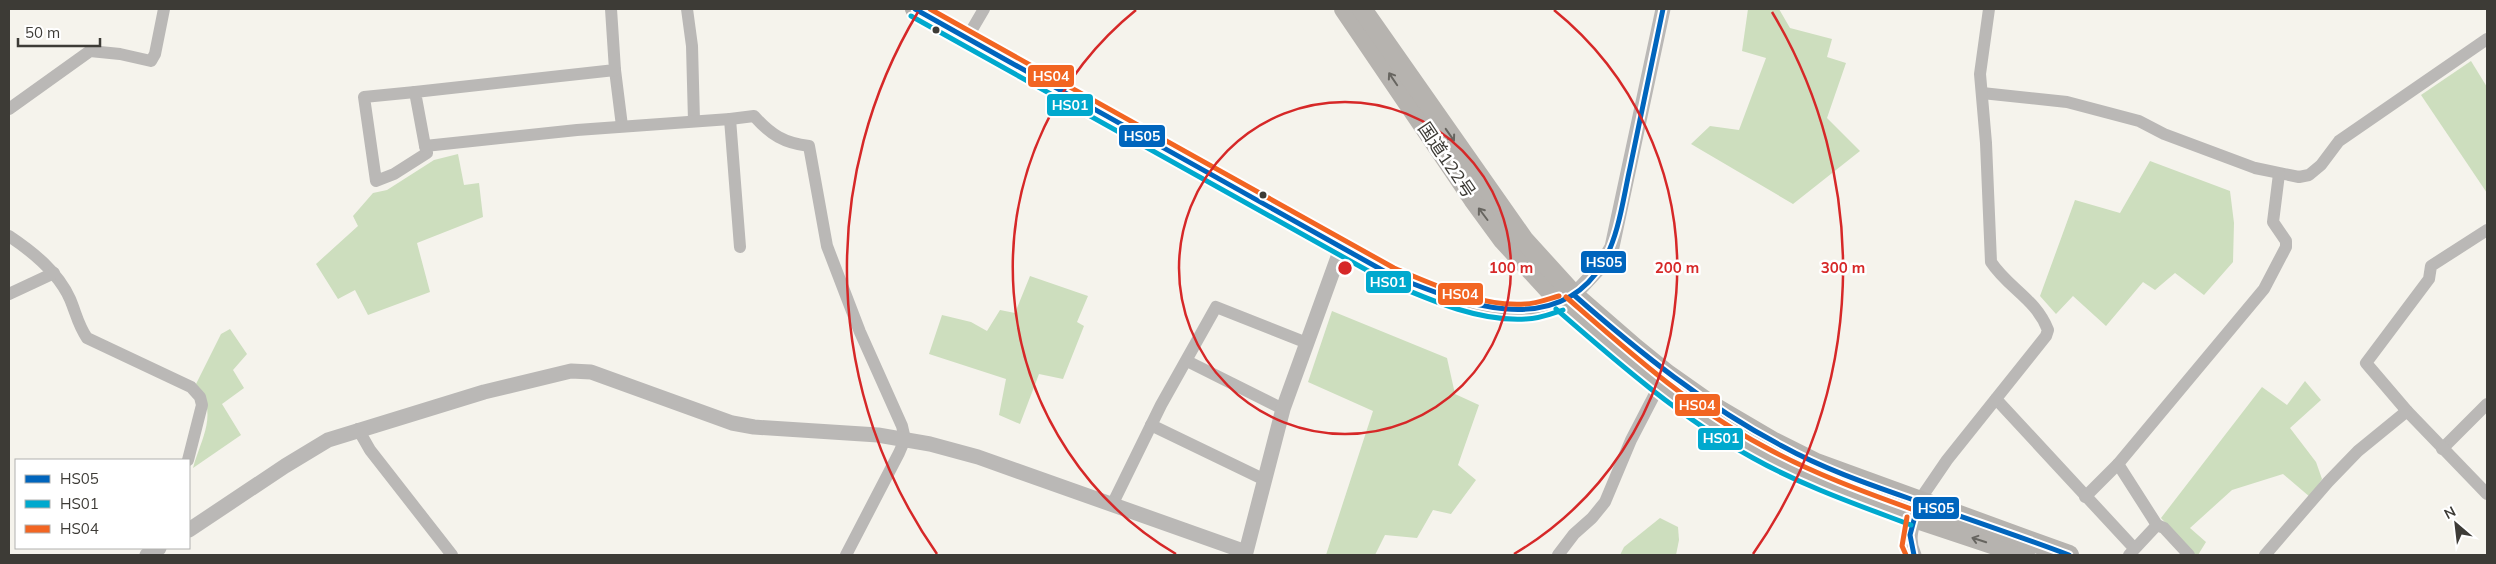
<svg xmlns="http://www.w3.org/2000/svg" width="2496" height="564" font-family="Mulish,'Noto Sans JP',sans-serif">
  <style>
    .forest { fill: #cddebe }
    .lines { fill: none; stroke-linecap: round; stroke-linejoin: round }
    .minor { stroke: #bab8b6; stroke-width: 12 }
    .tertiary { stroke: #bab8b6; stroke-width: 15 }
    .primary { stroke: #b3b0ac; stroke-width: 20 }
    .trunk { stroke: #b6b3af; stroke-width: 20 }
    .bus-1-casing { stroke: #fff; stroke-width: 9 }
    .bus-2-casing { stroke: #fff; stroke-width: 9 }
    .bus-3-casing { stroke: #fff; stroke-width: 9 }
    .bus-1 { stroke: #0065bd; stroke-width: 5 }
    .bus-2 { stroke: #00a9ce; stroke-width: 5 }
    .bus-3 { stroke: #f26522; stroke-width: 5 }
    .oneway { stroke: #676560 }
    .ring { fill: none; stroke: #d62828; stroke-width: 2.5 }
    .bus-dot { fill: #3d3b36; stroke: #fff; stroke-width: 2 }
    .labels { text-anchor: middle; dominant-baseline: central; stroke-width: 5; stroke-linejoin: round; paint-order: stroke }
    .street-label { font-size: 18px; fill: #3d3b36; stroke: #fff }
    .centre { fill: #d62828; stroke: #fff; stroke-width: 2.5 }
    .ring-label { font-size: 15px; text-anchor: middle; font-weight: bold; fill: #d62828; stroke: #fff; stroke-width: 5; stroke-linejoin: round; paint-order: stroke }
    .line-badge { stroke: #fff; stroke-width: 2 }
    .badge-label { font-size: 14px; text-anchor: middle; font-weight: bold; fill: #fff }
  </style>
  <rect width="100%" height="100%" fill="#f5f3ec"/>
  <!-- forest -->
  <g class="forest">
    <polygon points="1748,9 1779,9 1790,28 1832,39 1827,57 1846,63 1827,118 1860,151 1793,204 1691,144 1710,126 1739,130 1766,58 1742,51"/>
    <polygon points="2471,61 2487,87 2487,193 2421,95"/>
    <polygon points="458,154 464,185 479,183 483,217 417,243 430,292 368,315 355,290 338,299 316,264 358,226 353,216 373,193 387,190 434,160"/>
    <polygon points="2150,161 2230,191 2234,223 2233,262 2204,295 2175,273 2155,290 2143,282 2106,326 2073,296 2056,314 2040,296 2075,200 2120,213"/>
    <polygon points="1030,276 1088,296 1077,322 1084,326 1063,379 1039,374 1020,424 999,415 1006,379 929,354 942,315 971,322 987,331 1000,310 1015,313"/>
    <polygon points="1332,311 1447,358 1455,394 1479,405 1458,465 1476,480 1451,514 1433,510 1417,538 1385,535 1375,555 1326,555 1373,411 1308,382"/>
    <path d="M230,329L247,354L233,370L244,388L222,404L241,435L193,468C202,436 219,414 196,384L221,334Z"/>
    <polygon points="2305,381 2321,400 2290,428 2316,462 2322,479 2310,497 2283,474 2232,490 2190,528 2206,542 2198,555 2195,555 2161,518 2262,387 2287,405"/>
    <polygon points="1660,518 1678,527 1679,540 1676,555 1620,555 1624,547"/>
  </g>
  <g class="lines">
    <!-- minor -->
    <g class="minor">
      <polyline points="687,9 692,46 694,121"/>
      <polyline points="967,38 984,9"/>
      <polyline points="615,70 622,126"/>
      <polyline points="415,92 364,97 376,181 394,174 427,153 425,146 577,130 730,119 740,247"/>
      <polyline points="1982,93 2067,102 2139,121 2164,134 2255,168 2299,177 2309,175 2321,165 2339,141 2487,39"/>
      <polyline points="9,109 90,51 120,54 151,61 155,54 164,9"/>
      <path d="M730,119L754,116C771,135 784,143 809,146L827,246L860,332L902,426L905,439L899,453L846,555"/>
      <polyline points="425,146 415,92 615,70 611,9"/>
      <path d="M9,236C33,252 58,272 70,299C76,313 78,325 87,338L191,387L200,397L202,405L188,460"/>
      <polyline points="9,294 54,273"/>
      <polyline points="1187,361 1283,409"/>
      <polyline points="1996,399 2134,548"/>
      <polyline points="2407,411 2366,363 2429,279 2431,266 2487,230"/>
      <polyline points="1151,425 1265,480"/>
      <polyline points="358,429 370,450 452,555"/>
      <polyline points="2442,449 2487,404"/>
      <polyline points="2118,464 2157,525"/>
      <polyline points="2085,497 2118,464 2264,289 2286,247 2286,241 2273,222 2279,174"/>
      <path d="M1919,501L1947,460L2046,336L2048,330C2036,299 2008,288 1991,262L1986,143L1980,74L1989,9"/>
      <polyline points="1112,505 1161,405 1216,307 1307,343"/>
      <polyline points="1558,555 1574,534 1592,518 1605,502 1631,440 1659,386"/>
      <polyline points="2129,555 2157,525 2164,528 2189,555"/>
      <polyline points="2265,555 2328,482 2358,451 2407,411 2487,494"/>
    </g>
    <!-- tertiary -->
    <g class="tertiary">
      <polyline points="1574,295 1601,266 1612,247 1663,9"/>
      <polyline points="189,530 285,466 328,440 484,392 571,371 591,372 732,423 754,427 878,435 930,444 978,457 1246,552 1283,409 1342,246"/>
      <polyline points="147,555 159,548"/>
      <path d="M1914,555C1906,539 1912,526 1917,509"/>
    </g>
    <!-- primary -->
    <path class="primary" d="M915,9L1391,275C1427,291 1484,313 1524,312C1542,311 1559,303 1574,295"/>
    <!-- trunk -->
    <g class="trunk">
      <polyline points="1344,9 1473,199 1503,240 1561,303 1628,362 1674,398 1738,441 1819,482 1914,518 2025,555"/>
      <polyline points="1362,9 1524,240 1574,295 1635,348 1667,374 1711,405 1774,442 1816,463 2069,555"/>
    </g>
    <defs>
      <g id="bus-1">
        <path d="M915,9L1391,275C1457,302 1556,342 1603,263C1619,235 1623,199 1630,168C1641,115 1652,62 1663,9"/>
        <path d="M1574,295C1639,352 1706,406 1782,446C1822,468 1865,483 1908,498C1962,517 2016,535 2069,555"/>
        <polyline points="1914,555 1910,535 1919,501"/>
      </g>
      <g id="bus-2">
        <path d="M911,16L1388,282C1430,300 1479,322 1526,319C1539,319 1551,314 1563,310"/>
        <path d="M1556,309C1618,363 1681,418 1753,458C1803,486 1858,505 1911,525"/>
      </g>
      <g id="bus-3">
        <path d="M930,9L1394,268C1434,285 1481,307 1525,304C1536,304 1548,299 1559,296"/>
        <path d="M1566,297C1628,351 1690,407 1763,446C1812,473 1864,492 1917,511"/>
        <polyline points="1906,555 1902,546 1907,517"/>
      </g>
    </defs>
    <!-- bus-1 casing -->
    <use href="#bus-1" class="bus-1-casing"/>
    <!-- bus-2 casing -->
    <use href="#bus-2" class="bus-2-casing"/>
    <!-- bus-3 casing -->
    <use href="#bus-3" class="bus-3-casing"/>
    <!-- bus-1 -->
    <use href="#bus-1" class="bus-1"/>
    <!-- bus-2 -->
    <use href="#bus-2" class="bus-2"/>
    <!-- bus-3 -->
    <use href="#bus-3" class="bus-3"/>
  </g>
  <!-- one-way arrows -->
  <defs><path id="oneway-shaft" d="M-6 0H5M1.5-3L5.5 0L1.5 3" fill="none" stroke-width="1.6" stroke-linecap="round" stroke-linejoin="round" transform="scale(1.25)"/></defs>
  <g class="oneway">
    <use href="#oneway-shaft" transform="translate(1393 79) rotate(-124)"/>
    <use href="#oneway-shaft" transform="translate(1450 135) rotate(55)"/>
    <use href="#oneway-shaft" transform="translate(1483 214) rotate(-127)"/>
    <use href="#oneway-shaft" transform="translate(1979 540) rotate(-162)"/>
  </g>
  <!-- distance rings -->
  <g class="ring">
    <circle cx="1345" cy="268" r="166"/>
    <path d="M1176 554A332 332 0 0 1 1136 10M1554 10A332 332 0 0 1 1514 554"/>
    <path d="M937 554A498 498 0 0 1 918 12M1772 12A498 498 0 0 1 1753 554"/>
  </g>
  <!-- markers -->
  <g class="bus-dot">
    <circle cx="936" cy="30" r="4.5"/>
    <circle cx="1263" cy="195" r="4.5"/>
  </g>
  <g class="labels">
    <!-- street labels -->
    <g class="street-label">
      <text transform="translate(1447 160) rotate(56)">国道122号</text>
    </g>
  </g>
  <circle cx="1345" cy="268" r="8" class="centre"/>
  <g class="ring-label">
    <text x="1511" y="273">100 m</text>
    <text x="1677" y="273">200 m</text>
    <text x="1843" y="273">300 m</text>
  </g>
  <g class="line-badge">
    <rect x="1027" y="64" width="48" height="24" rx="5" fill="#f26522"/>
    <rect x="1046" y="93" width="48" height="24" rx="5" fill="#00a9ce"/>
    <rect x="1118" y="124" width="48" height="24" rx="5" fill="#0065bd"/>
    <rect x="1580" y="250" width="47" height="24" rx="5" fill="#0065bd"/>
    <rect x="1365" y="270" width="47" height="24" rx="5" fill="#00a9ce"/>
    <rect x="1437" y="282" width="47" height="24" rx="5" fill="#f26522"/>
    <rect x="1674" y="393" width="47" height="24" rx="5" fill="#f26522"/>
    <rect x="1697" y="427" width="47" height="24" rx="5" fill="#00a9ce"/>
    <rect x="1912" y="496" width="48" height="24" rx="5" fill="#0065bd"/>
  </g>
  <g class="badge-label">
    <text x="1051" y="81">HS04</text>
    <text x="1070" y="110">HS01</text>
    <text x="1142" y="141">HS05</text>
    <text x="1604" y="267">HS05</text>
    <text x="1388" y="287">HS01</text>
    <text x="1460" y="299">HS04</text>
    <text x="1697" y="410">HS04</text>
    <text x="1721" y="443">HS01</text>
    <text x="1936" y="513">HS05</text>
  </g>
  <!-- border -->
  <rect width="2496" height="564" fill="none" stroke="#3d3b36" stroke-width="20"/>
  <!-- legend -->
  <rect x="15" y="459" width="175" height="90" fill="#ffffff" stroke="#b1b1af"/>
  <rect x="25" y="475" width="25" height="8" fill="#0065bd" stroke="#b1b1af"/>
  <text x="60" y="484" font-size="15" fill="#3d3b36">HS05</text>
  <rect x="25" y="500" width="25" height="8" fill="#00a9ce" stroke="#b1b1af"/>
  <text x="60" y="509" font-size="15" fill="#3d3b36">HS01</text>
  <rect x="25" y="525" width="25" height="8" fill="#f26522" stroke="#b1b1af"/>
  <text x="60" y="534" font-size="15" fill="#3d3b36">HS04</text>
  <!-- north arrow -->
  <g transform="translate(2456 524) rotate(332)" stroke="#ffffff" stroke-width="4" paint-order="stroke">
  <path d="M0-4L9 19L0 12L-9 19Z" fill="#3d3b36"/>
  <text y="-8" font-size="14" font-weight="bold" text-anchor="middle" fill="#3d3b36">N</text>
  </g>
  <!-- scale -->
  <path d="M18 38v8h82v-8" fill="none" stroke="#3d3b36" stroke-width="2.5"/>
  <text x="25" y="38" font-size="15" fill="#3d3b36" stroke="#ffffff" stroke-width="4" paint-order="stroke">50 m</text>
</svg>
